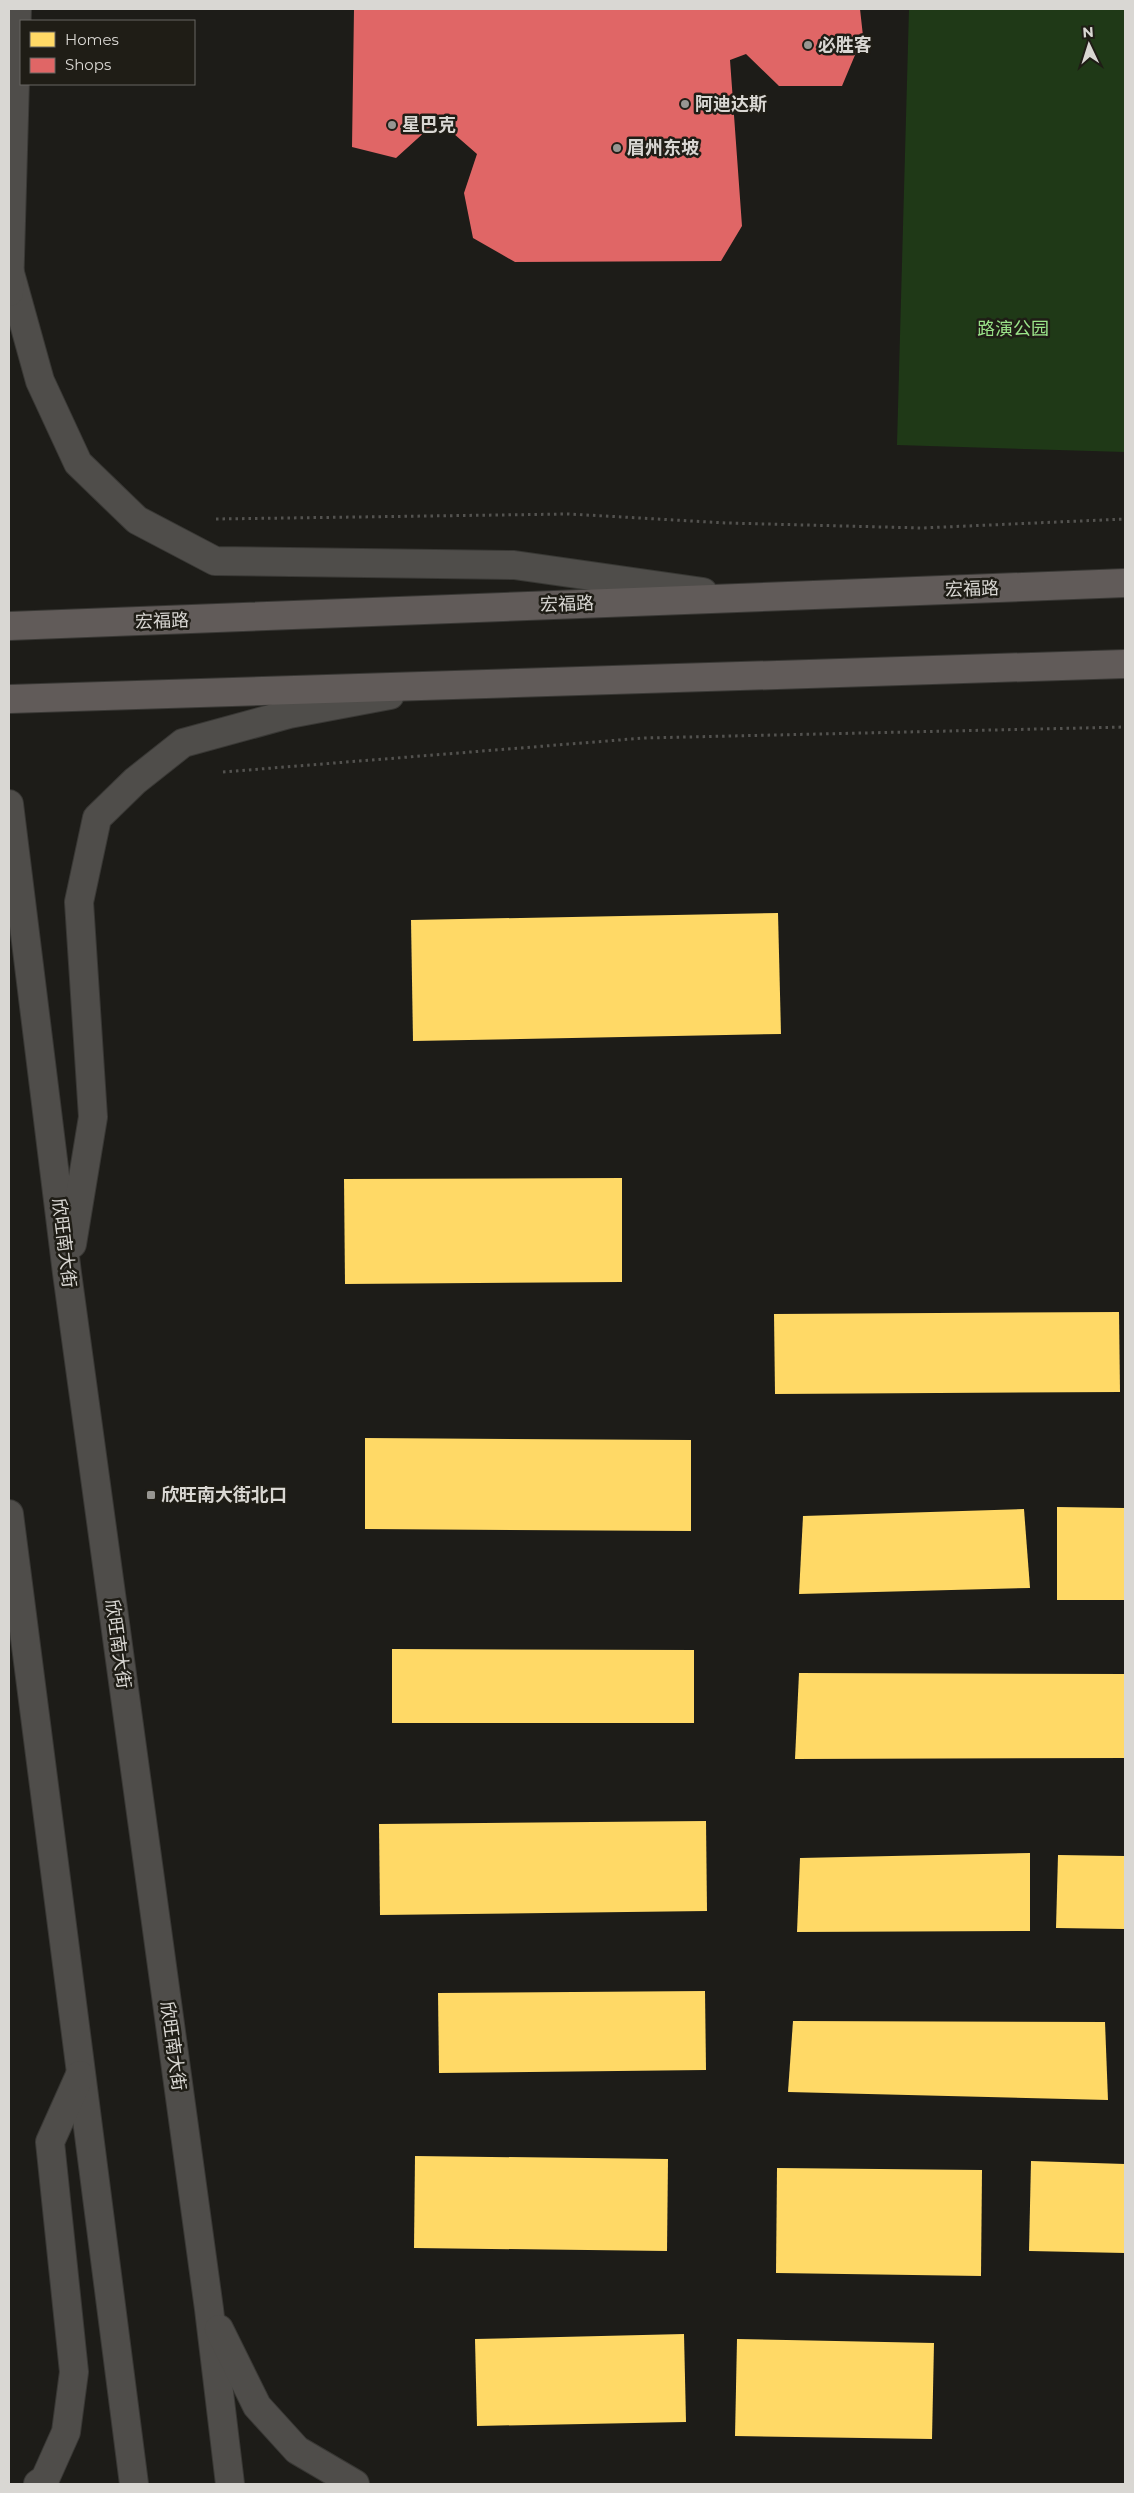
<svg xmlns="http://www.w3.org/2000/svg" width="1134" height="2493" font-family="Montserrat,'Noto Sans SC',sans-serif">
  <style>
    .green { fill: #1f3917 }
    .homes { fill: #ffd966 }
    .shops { fill: #e06666 }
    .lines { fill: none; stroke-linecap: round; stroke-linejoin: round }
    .secondary-casing { stroke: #393835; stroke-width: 30 }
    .primary-casing { stroke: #393835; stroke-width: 30 }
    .path { stroke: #53524f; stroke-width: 3; stroke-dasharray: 2.5 4; stroke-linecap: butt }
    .secondary { stroke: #4f4d4a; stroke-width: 28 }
    .primary { stroke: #615b59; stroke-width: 28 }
    .poi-dot { fill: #979692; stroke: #1f1d16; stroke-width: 2 }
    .labels { text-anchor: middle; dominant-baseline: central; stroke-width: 5; stroke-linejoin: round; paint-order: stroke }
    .poi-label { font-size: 18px; font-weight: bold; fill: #d9d7d3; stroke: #1f1d16; text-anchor: start }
    .park-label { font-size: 18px; fill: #9be48a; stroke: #1f1d16 }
    .street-label { font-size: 18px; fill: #d9d7d3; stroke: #1f1d16 }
  </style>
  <rect width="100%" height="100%" fill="#1d1c18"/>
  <!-- green -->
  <polygon class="green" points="909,9 1125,9 1125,452 897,445"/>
  <!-- homes -->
  <g class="homes">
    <polygon points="778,913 781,1034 413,1041 411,920"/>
    <polygon points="622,1178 622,1282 345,1284 344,1179"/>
    <polygon points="1119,1312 1120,1392 775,1394 774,1314"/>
    <polygon points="365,1438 691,1440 691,1531 365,1529"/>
    <polygon points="1057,1507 1125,1508 1125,1600 1057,1600"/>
    <polygon points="1024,1509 1030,1588 799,1594 803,1516"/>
    <polygon points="392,1649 694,1650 694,1723 392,1723"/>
    <polygon points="799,1673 1125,1674 1125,1758 795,1759"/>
    <polygon points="706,1821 707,1911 380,1915 379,1824"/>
    <polygon points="1030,1853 1030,1931 797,1932 800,1858"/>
    <polygon points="1058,1855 1125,1856 1125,1929 1056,1928"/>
    <polygon points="705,1991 706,2070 439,2073 438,1993"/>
    <polygon points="793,2021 1105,2022 1108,2100 788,2092"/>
    <polygon points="415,2156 668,2159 667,2251 414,2248"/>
    <polygon points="1031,2161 1125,2164 1125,2253 1029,2251"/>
    <polygon points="777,2168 982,2170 981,2276 776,2273"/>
    <polygon points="684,2334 686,2422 477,2426 475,2339"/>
    <polygon points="737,2339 934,2343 932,2439 735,2436"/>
  </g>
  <!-- shops -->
  <polygon class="shops" points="354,9 860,9 863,36 842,86 779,86 746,54 730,60 742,226 721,261 515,262 473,238 464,193 477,154 438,120 396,158 352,147"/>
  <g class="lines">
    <defs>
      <g id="secondary">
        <polyline points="10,273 40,381 78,463 137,520 215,561 514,565 703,592"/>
        <polyline points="9,292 17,9"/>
        <polyline points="9,804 67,1273 209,2309 230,2484"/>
        <polyline points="72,1244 93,1117 79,902 97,818 135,781 183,743 289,714 390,695"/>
        <polyline points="9,1514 134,2484"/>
        <polyline points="219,2329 257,2406 297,2450 355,2484"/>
        <polyline points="38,2484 45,2479 66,2432 74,2372 50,2142 80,2075"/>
      </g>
      <g id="primary">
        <polyline points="9,626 1125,583"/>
        <polyline points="9,699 1125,664"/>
      </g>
    </defs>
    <!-- secondary casing -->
    <use href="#secondary" class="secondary-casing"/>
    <!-- primary casing -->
    <use href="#primary" class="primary-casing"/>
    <!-- path -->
    <g class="path">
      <polyline points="216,519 569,514 727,523 922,528 1125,519"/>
      <polyline points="223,772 644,738 1125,727"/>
    </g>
    <!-- secondary -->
    <use href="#secondary" class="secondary"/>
    <!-- primary -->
    <use href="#primary" class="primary"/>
  </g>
  <!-- markers -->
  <g class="poi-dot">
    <circle cx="808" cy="45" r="5"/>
    <circle cx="685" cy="104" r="5"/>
    <circle cx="392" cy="125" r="5"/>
    <circle cx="617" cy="148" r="5"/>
    <rect x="146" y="1490" width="10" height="10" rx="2.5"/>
  </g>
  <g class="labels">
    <!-- poi labels -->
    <g class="poi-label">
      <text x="818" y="45">必胜客</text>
      <text x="695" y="104">阿迪达斯</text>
      <text x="402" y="125">星巴克</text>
      <text x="627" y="148">眉州东坡</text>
      <text x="161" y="1495">欣旺南大街北口</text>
    </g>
    <!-- park labels -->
    <g class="park-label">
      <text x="1013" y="329">路演公园</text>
    </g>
    <!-- street labels -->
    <g class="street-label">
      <text transform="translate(972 589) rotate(-2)">宏福路</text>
      <text transform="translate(567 604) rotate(-2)">宏福路</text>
      <text transform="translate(162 621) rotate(-2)">宏福路</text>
      <text transform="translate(64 1243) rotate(83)">欣旺南大街</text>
      <text transform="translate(118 1644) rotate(82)">欣旺南大街</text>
      <text transform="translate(173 2046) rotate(82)">欣旺南大街</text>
    </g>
  </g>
  <!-- border -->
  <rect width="1134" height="2493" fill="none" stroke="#d9d7d3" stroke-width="20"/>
  <!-- legend -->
  <rect x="20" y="20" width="175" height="65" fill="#1f1d16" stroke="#696762"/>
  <rect x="30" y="32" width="25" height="15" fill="#ffd966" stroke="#696762"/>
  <text x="65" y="45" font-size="15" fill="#d9d7d3">Homes</text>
  <rect x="30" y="58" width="25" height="15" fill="#e06666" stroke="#696762"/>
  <text x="65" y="70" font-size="15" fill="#d9d7d3">Shops</text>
  <!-- north arrow -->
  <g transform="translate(1089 45) rotate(356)" stroke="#1f1d16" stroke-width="4" paint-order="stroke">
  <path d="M0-4L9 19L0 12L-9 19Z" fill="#d9d7d3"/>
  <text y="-8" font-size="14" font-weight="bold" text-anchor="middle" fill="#d9d7d3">N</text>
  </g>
</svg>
